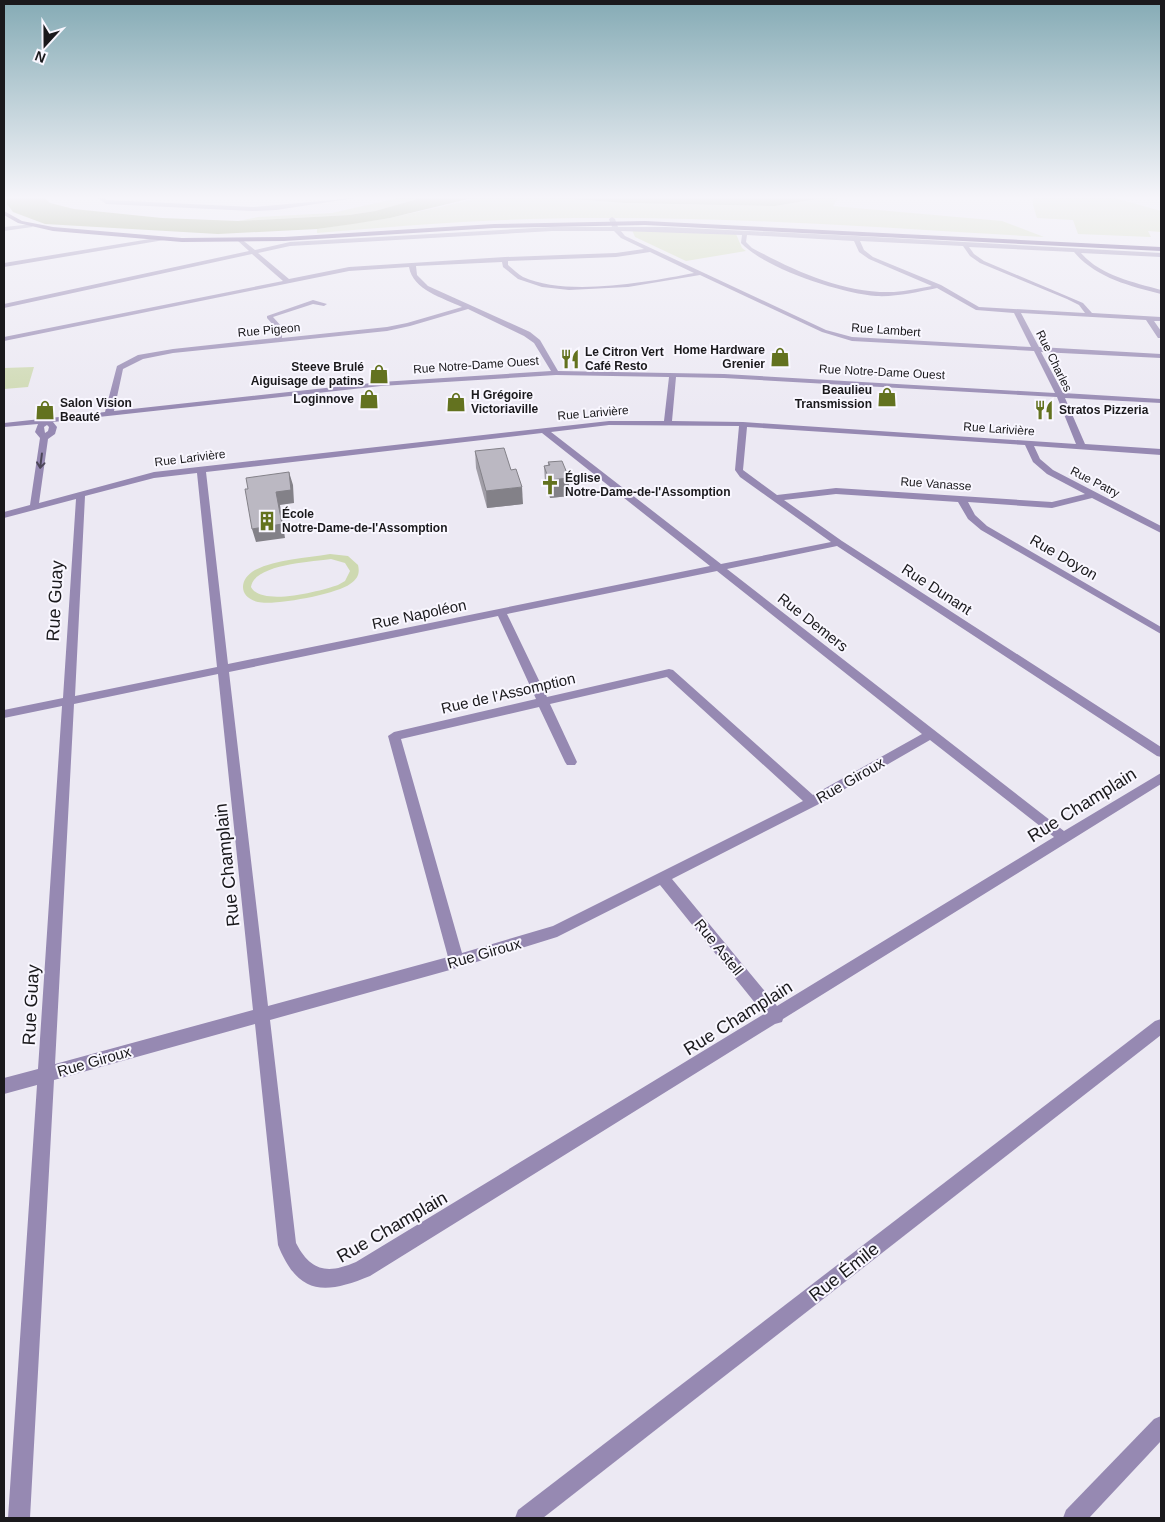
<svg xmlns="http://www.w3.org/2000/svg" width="1165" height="1522" font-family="Arial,sans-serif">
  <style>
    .green { fill: #ced9b1; fill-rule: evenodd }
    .water { fill: #919e69 }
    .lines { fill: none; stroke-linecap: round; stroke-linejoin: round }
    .minor { fill: #9689b2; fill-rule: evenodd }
    .major { fill: #52377d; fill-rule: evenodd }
    .wall { fill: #a19ea7 }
    .shaded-wall { fill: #838188 }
    .building { fill: #bbb8c2; stroke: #838188 }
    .oneway { stroke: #4c4658 }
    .labels { text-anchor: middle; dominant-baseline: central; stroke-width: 4; stroke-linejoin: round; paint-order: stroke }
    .far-street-label { font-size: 12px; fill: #1a191c; stroke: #f9f7ff }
    .far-poi-label { font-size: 12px; font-weight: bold; fill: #1a191c; stroke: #f9f7ff; text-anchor: start }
    .street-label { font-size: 15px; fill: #1a191c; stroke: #f9f7ff }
    .near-street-label { font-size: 18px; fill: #1a191c; stroke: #f9f7ff }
  </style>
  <rect width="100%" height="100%" fill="#ece9f3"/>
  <!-- green -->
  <g class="green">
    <polygon points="398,198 421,198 375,211 349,215 238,221 258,217 332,213"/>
    <path d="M471,198H559L625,203L775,206L823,198H838L833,206L1002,221L1044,237C901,229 758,218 615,218C515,217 416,224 317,233V229L390,218L471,200Z"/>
    <polygon points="1033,198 1115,198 1161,211 1161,232 1148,231 1151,237 1078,234 1073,220 1037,218 1033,205"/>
    <polygon points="632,230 736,234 742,248 746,251 686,261 635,237"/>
    <polygon points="34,367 28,387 4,389 4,368"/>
    <path d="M330,554L348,556L358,565C360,573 358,579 350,584C337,594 274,606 258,602C238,597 239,579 255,570C277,559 306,558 330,554ZM331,559L345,563L350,571L345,581L338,585C321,591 261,607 251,587C254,564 312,562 331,559Z"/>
  </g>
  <!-- water -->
  <g class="water">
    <polygon points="7,198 45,198 50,203 74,209 162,218 238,221 349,215 375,211 421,198 472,198 390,218 353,224 317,229 218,234 45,224 13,212 7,204"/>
    <polygon points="559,198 823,198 775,206 625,203"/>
  </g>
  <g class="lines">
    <!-- minor -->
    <g class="minor">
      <polygon points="98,198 104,198 107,200 253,207 355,198 276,210 253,211 106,204"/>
      <path d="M612,217L615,219L618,227H666L856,236L1161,253V257L1081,253C1101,276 1133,282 1161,290V294C1130,286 1096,278 1074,252L969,247L974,254L984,261L1083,303L1092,313L1161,317V321H1154L1161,331V338H1158L1146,320L1021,313L1039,347L1161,354V358L1041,352L1063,393L1161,399V403L1065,398L1085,444L1161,449V455L1034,446L1040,459L1053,470L1161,526V533L1092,498L1052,508L968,502L975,515L987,526L1161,627V634L981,530L968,519L958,502L836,494L784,500L842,541L1161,747V757L1157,756L837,546L727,569L1064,831L1161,773V784L783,1019L782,1022L775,1024L370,1276C324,1295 298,1295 278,1245L255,1024L54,1080L30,1518H8L37,1085L4,1094V1078L38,1069L62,706L4,718V710L63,698L76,499L4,518V512L30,505L40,438L35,432L38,424L4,427V423L105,412L117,366L138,355L173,349L275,338V327L267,318V316L313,300L327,304L324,306L313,304L273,317L282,327V338L387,327L407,323L462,307C443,298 413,290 409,267L349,271L4,341V337L283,281L252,254L4,308V304L249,251L238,241L240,238L255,250L290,242L552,227H612L609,219ZM552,231H614L621,238L644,249L616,253L505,257L349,267L289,279L258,253L290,246ZM621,231L742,235L741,243C766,269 841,293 876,296C897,297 917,292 937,288L976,310L1014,313L1031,347L852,337L826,330L625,236ZM747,235L854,241L859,252L869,259L932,286C919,288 907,291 894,292C844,294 795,271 752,248L746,242ZM860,241L963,246L970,256L980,263L1067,299L1079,305L1085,313L979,307L941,285L873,257L864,250ZM650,252L694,273C648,282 567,297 523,277C518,274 513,269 508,265V261L616,257ZM502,262L503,267L518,279L542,287L569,290L628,287L700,275L822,332L852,341L1034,351L1055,393L724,374L558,371L540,340L530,332L428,286L417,275L416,266ZM468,309L524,336L534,343L551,371L381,382L114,411L123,369L143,359L173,353L387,331L410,326ZM556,375L669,377L664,421H609L154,472L39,503L48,439L55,434L57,427L53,422L381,386ZM676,377L724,378L1057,397L1076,444L743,422L672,421ZM47,425L49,427L48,431L45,433L44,427ZM609,425L739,426L735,470L740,477L831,542L721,564L551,432ZM747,427L1025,445L1033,462L1047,474L1085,494L1052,502L836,488L777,495L743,470ZM542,433L710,566L228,664L206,472ZM197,473L217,667L75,696L85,496L154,478ZM717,571L922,734L813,795L673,670L669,669L547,697L507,614ZM498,616L536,699L394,732L388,736L448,957L268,1006L229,672ZM218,674L253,1010L55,1064L74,704ZM667,677L803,801L553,926L462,953L401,739L539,707L565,762L567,765H575L577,762L550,704ZM930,740L1054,837L777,1006L672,879L817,805ZM660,885L764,1014L356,1262C328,1274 311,1272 296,1243L270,1020L457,968L557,937Z"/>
      <polygon points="34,224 32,227 4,231 4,227"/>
      <polygon points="162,237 164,240 4,267 4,263"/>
      <polygon points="1161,1019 1161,1035 543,1518 515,1518 518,1510 1155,1021"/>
      <polygon points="1161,1416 1161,1441 1089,1518 1063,1518 1066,1510 1154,1419"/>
    </g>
    <!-- major -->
    <polygon class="major" points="4,211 22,221 53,227 182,238 284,237 494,224 645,221 1161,247 1161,251 645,225 494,228 284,241 182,242 53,231 18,223 4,215"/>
  </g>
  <!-- wall -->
  <g class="wall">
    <polygon points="475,451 523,504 487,508 476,468"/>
    <polygon points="548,462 569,478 569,496 550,498 545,483 544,466 548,466"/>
  </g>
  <!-- shaded-wall -->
  <g class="shaded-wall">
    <polygon points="289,472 293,485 294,503 280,505 285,538 256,542 252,529"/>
    <polygon points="569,478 569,496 550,498 549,480"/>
    <polygon points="522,487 523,504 487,508 486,491"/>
  </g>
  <!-- building -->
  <g class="building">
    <polygon points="504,448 511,470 516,469 522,487 486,491 475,451"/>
    <polygon points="562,461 569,478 549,480 544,466 550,465 548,462"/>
    <polygon points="289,472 291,490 276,492 282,524 252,529 245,489 248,489 246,478"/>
  </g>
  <!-- one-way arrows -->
  <defs><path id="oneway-shaft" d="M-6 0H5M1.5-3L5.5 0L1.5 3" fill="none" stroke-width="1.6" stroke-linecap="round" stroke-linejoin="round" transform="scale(1.25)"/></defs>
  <use class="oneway" href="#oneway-shaft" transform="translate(41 461) rotate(97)"/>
  <!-- sky -->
  <linearGradient id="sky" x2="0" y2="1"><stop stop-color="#85abb5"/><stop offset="0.48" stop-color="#f6f5fa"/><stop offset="1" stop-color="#f6f5fa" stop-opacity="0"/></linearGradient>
  <rect width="1165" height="411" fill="url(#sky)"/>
  <!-- icons -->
  <defs>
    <symbol id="shop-bare" viewBox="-9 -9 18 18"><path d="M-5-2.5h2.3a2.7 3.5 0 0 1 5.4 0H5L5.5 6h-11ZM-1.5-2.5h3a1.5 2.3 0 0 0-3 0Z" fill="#63721f" stroke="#f9f7ff" stroke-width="2.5" paint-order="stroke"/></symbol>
    <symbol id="restaurant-bare" viewBox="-9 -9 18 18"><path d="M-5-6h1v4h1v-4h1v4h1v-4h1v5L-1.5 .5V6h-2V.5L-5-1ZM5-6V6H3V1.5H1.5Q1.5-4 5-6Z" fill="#63721f" stroke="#f9f7ff" stroke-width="2.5" paint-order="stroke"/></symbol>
    <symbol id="church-bare" viewBox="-9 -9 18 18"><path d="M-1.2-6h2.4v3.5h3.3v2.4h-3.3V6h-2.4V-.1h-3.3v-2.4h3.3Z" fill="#63721f" stroke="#f9f7ff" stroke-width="2.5" paint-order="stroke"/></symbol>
    <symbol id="building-bare" viewBox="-9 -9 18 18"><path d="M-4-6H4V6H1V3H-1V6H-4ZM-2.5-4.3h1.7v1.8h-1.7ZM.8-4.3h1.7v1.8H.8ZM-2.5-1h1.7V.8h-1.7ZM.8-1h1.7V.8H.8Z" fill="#63721f" stroke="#f9f7ff" stroke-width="2.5" paint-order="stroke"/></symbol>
  </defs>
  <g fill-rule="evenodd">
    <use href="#shop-bare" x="766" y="343" width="28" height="28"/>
    <use href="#restaurant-bare" x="556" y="345" width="28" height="28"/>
    <use href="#shop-bare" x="365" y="360" width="28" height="28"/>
    <use href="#shop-bare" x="873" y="383" width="28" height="28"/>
    <use href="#shop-bare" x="355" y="385" width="28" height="28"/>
    <use href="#shop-bare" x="442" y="388" width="28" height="28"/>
    <use href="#shop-bare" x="31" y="396" width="28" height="28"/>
    <use href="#restaurant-bare" x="1030" y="396" width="28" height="28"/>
    <use href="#church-bare" x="536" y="471" width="28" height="28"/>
    <use href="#building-bare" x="253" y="507" width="28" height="28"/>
  </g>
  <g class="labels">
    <!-- far-street labels -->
    <g class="far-street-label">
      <text transform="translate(269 330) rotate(-5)">Rue Pigeon</text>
      <text transform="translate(886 330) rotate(4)">Rue Lambert</text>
      <text transform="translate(1054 361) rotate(64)">Rue Charles</text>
      <text transform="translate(476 365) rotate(-4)">Rue Notre-Dame Ouest</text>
      <text transform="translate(882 372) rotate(3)">Rue Notre-Dame Ouest</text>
      <text transform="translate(593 413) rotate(-5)">Rue Larivière</text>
      <text transform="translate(999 429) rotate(4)">Rue Larivière</text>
      <text transform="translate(190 458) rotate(-7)">Rue Larivière</text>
      <text transform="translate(1095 482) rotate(27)">Rue Patry</text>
      <text transform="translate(936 484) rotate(4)">Rue Vanasse</text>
    </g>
    <!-- far-poi labels -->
    <g class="far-poi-label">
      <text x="765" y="350" text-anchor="end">Home Hardware<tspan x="765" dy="14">Grenier</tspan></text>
      <text x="585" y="352">Le Citron Vert<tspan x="585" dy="14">Café Resto</tspan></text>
      <text x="364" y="367" text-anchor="end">Steeve Brulé<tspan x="364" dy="14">Aiguisage de patins</tspan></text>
      <text x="872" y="390" text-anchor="end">Beaulieu<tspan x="872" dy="14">Transmission</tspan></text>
      <text x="471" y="395">H Grégoire<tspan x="471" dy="14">Victoriaville</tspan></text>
      <text x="354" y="399" text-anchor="end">Loginnove</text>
      <text x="60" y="403">Salon Vision<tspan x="60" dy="14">Beauté</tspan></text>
      <text x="1059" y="410">Stratos Pizzeria</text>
      <text x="565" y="478">Église<tspan x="565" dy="14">Notre-Dame-de-l'Assomption</tspan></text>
      <text x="282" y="514">École<tspan x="282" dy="14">Notre-Dame-de-l'Assomption</tspan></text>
    </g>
    <!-- street labels -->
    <g class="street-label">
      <text transform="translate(1064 557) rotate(30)">Rue Doyon</text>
      <text transform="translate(937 589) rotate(33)">Rue Dunant</text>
      <text transform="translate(419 614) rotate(-12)">Rue Napoléon</text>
      <text transform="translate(813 622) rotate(38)">Rue Demers</text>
      <text transform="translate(508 693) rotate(-13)">Rue de l'Assomption</text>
      <text transform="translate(850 780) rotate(-30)">Rue Giroux</text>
      <text transform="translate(719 947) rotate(51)">Rue Astell</text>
      <text transform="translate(484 953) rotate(-16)">Rue Giroux</text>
      <text transform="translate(94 1061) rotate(-16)">Rue Giroux</text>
    </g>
    <!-- near-street labels -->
    <g class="near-street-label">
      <text transform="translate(55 601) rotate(-87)">Rue Guay</text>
      <text transform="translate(1082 805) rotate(-32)">Rue Champlain</text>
      <text transform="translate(227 865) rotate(-96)">Rue Champlain</text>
      <text transform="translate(31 1005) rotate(-87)">Rue Guay</text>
      <text transform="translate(738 1018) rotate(-32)">Rue Champlain</text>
      <text transform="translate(392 1227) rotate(-30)">Rue Champlain</text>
      <text transform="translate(844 1272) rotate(-38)">Rue Émile</text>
    </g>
  </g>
  <!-- border -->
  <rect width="1165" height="1522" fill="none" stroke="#1a191c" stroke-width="10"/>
  <!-- north arrow -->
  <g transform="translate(45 45) rotate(201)" stroke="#f9f7ff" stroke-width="4" paint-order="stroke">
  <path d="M0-4L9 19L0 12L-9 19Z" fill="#1a191c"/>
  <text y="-8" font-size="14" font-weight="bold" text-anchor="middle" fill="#1a191c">N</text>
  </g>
</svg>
